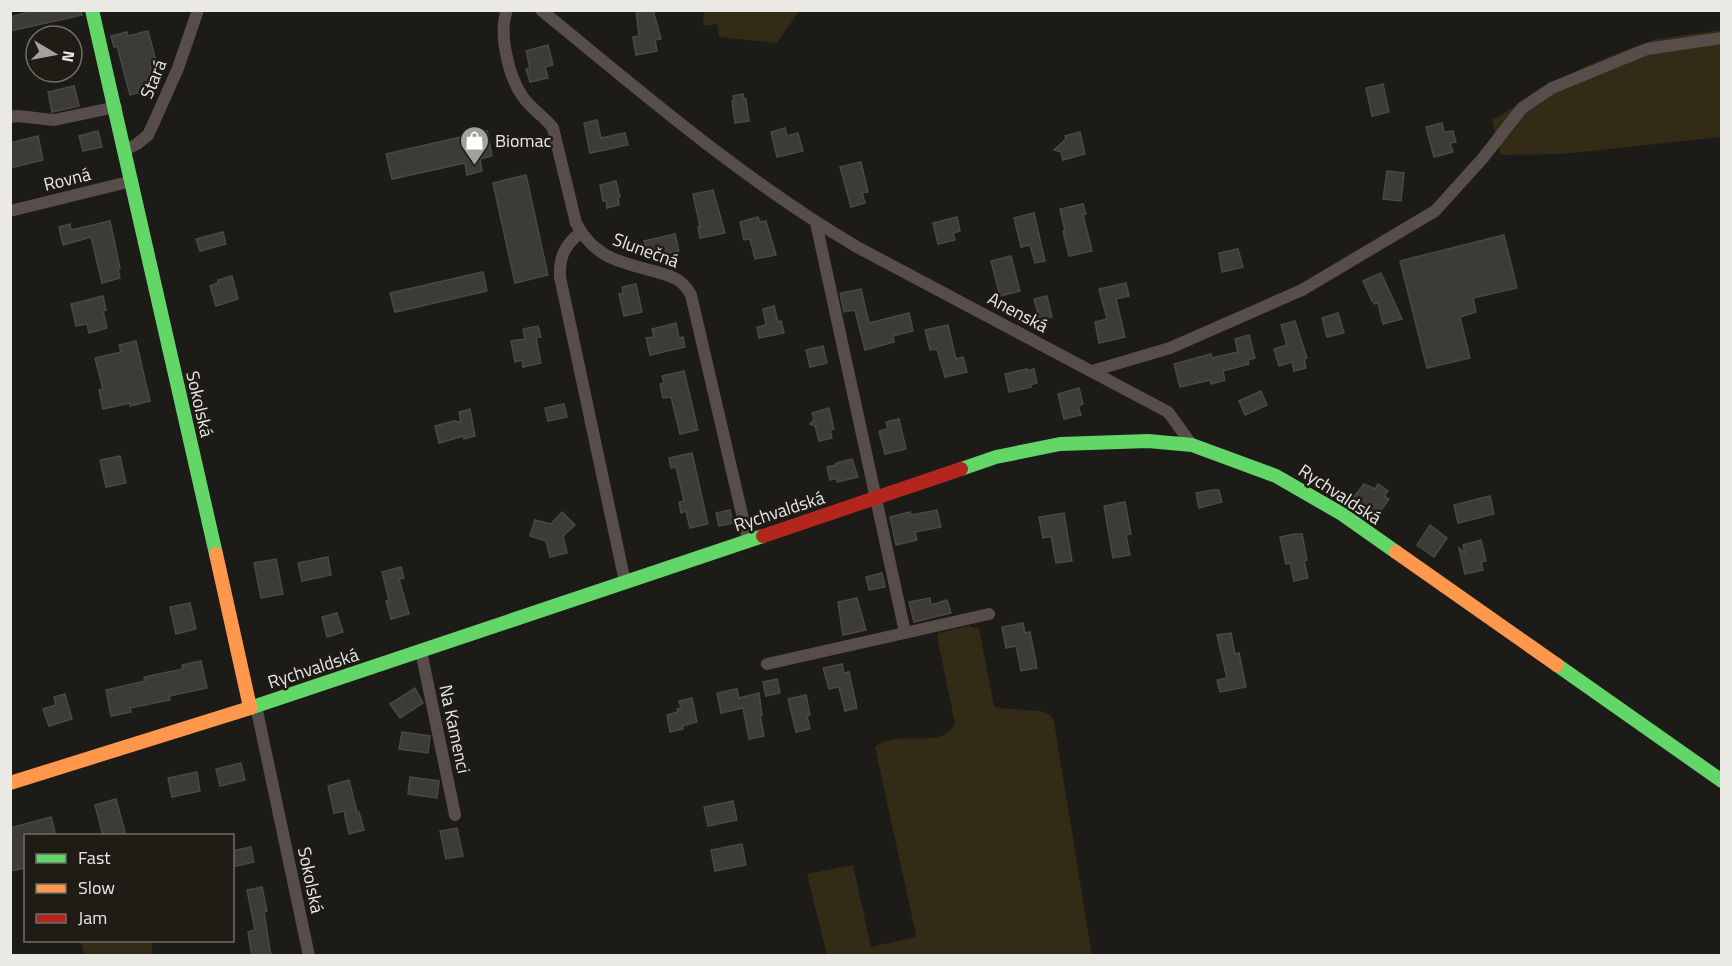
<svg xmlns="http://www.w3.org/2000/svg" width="1732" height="966" font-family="'Titillium Web',sans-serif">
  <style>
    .green { fill: #322b16 }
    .building { fill: #3c3b38; stroke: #4a4845; stroke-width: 1.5 }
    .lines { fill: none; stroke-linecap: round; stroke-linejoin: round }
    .street { stroke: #574d4a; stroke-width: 12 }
    .fast { stroke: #63d668; stroke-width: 14 }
    .slow { stroke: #ff974d; stroke-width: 14 }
    .jam { stroke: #b3261e; stroke-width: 14 }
    .labels { text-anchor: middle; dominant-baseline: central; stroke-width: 5; stroke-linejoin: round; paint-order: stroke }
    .street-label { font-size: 18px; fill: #ebe9e4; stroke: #1e1c15 }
    .poi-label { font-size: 18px; fill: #ebe9e4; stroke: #1e1c15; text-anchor: start }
  </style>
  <rect width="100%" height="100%" fill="#1c1b17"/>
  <!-- green -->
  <g class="green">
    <polygon points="704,11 704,10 799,11 777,43 719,37 717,24 703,26"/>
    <polygon points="1721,30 1721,137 1563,154 1501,155 1492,120 1582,68 1615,54 1656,39"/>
    <path d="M969,626L979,629L994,706L998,708L1040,711L1051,715L1054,722L1092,955H827L807,874L853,865L871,947L915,937L916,935L875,747C899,727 942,752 955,723L937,637L939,633Z"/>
    <polygon points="81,941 151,941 153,955 84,955"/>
  </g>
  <!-- building -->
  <g class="building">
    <polygon points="37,10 81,10 82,15 10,31 10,17"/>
    <polygon points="636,10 653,10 661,39 655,40 657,51 636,55 633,37 639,36"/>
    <polygon points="148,31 157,65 150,67 155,88 130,95 117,46 114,47 111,36 127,32 128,36"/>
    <polygon points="548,45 553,65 545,67 548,78 530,82 526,69 530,68 526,51"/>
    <polygon points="1383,84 1389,112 1372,116 1366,88"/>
    <polygon points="74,86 79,106 52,112 48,92"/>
    <polygon points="743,94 744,99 746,99 749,121 735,123 732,101 734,101 733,96"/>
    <polygon points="597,120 601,138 625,133 628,145 590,153 584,123"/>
    <polygon points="1442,123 1444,132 1453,131 1456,142 1450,143 1453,152 1434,157 1426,127"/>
    <polygon points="785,128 787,136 798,133 803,151 777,157 771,132"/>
    <polygon points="98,131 102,147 83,151 79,136"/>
    <polygon points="487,131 492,156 480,159 482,171 467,175 465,163 392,179 386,154"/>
    <polygon points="1080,132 1085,154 1063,160 1061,152 1054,150 1066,139 1065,136"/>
    <polygon points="38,136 43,160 10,168 10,143"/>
    <polygon points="861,162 868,192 862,193 865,203 851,207 840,167"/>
    <polygon points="1387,171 1404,173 1401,201 1383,199"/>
    <polygon points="526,175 548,275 515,283 493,183"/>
    <polygon points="616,181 620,197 618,198 619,205 607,208 606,201 603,201 600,185"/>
    <polygon points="713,190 725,233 700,238 698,227 700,226 693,194"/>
    <polygon points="1083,204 1086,214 1083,215 1092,251 1069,256 1063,231 1065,231 1060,209"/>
    <polygon points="1034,213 1045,261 1035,263 1030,245 1021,247 1014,218"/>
    <polygon points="758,217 760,222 766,221 776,255 755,259 750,239 744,240 740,222"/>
    <polygon points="957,217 960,231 953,233 955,240 938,244 933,223"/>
    <polygon points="110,221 120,268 118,269 120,278 102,283 91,237 63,245 59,227 70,224 71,230"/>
    <polygon points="223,232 226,244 200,251 196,239"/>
    <polygon points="675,234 679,251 649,257 644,241"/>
    <polygon points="1504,235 1517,288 1473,298 1476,312 1460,317 1470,358 1427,368 1400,261"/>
    <polygon points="1238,249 1243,267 1222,272 1219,253"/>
    <polygon points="1011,256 1020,291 1000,296 991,261"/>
    <polygon points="483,272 487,291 395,312 390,293"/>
    <polygon points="1381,273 1402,319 1383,324 1378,303 1375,304 1372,301 1363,281"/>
    <polygon points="232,276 238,299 216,306 210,286 218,283 218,280"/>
    <polygon points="1126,283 1129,296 1116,299 1125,337 1099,343 1095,322 1107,319 1099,289"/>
    <polygon points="636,284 642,312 624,316 619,294 623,293 622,287"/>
    <polygon points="861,289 869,323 909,313 913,331 893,336 894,342 865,350 855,310 844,312 840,293"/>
    <polygon points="103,296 106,310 103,311 107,328 89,333 87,324 76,326 71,304"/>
    <polygon points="1047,296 1052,317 1040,320 1034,299"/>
    <polygon points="774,306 778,322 781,321 784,333 759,338 757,327 766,325 763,309"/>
    <polygon points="1338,313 1344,333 1327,337 1322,318"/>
    <polygon points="1295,321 1307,358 1304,359 1306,368 1294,371 1292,362 1279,366 1274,349 1287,345 1281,325"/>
    <polygon points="676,323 679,338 683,337 685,347 650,355 646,338 654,337 652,329"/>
    <polygon points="948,325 956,359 963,357 967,372 945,377 937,349 930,350 925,330"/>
    <polygon points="538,326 541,337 536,338 541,363 523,367 522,360 515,362 511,341 525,339 523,329"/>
    <polygon points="1249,335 1255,358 1248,360 1249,364 1223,371 1225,380 1211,384 1210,380 1180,387 1174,364 1211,354 1212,358 1238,352 1235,339"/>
    <polygon points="136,341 150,401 130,406 130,403 103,409 99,390 103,389 95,358 121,352 119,345"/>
    <polygon points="823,346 827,363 810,367 806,350"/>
    <polygon points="1027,369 1027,371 1034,369 1037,383 1030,385 1031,387 1009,392 1005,374"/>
    <polygon points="684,371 698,430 680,434 671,397 663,398 660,384 664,383 662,376"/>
    <polygon points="1079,388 1083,404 1078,406 1081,415 1064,419 1058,394"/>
    <polygon points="1261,391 1267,405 1245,415 1239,401"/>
    <polygon points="564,404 567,417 548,421 545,408"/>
    <polygon points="829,408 834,429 830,430 832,438 819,441 815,426 810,424 814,420 812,413"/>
    <polygon points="470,409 475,436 464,439 464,436 439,443 435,426 454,421 461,422 459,412"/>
    <polygon points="899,419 906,449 885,454 879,431 888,429 886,422"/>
    <polygon points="692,453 708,524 690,528 686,511 681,513 679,502 684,501 676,467 671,468 669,458"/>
    <polygon points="120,456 126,483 106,487 100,460"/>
    <polygon points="852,459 858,477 837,482 837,478 830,480 827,467 836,465 836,463"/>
    <polygon points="1364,484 1375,489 1378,484 1388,491 1384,496 1389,499 1376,517 1353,498"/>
    <polygon points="1212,490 1219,490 1222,502 1199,508 1196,493"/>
    <polygon points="1490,496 1494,514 1458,523 1454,505"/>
    <polygon points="1125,502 1131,534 1126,535 1130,555 1113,558 1104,506"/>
    <polygon points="730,510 733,523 719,526 716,513"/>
    <polygon points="937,510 941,527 915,532 917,540 896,545 890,517 910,512 911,515"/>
    <polygon points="562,512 575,525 563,536 567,553 550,557 546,541 530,536 535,520 551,524"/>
    <polygon points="1064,513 1072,561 1056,563 1051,536 1043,538 1039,517"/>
    <polygon points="1430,525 1447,538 1434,557 1417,545"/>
    <polygon points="1294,534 1302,534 1307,560 1304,561 1308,578 1294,581 1290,563 1286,564 1280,537"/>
    <polygon points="1481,540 1486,561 1481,562 1483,570 1465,574 1459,548 1465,553 1463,545"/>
    <polygon points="328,557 331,575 302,581 298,563"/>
    <polygon points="276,559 283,594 261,598 254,563"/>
    <polygon points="401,567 404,578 399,579 409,614 391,619 386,601 389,600 382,572"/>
    <polygon points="882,573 885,587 869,590 866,577"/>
    <polygon points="857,598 866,630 843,635 838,602"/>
    <polygon points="930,598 931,605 947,600 951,613 914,622 909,602"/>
    <polygon points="190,603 196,629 176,634 170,607"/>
    <polygon points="337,613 343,632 327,637 322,617"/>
    <polygon points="1023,623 1025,633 1030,632 1037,668 1021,671 1016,646 1006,648 1002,627"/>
    <polygon points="1231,633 1235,654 1239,653 1246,687 1220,692 1217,680 1227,678 1217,635"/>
    <polygon points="201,661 207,688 169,696 170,700 130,708 131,712 111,716 106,690 145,681 144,677 183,669 182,665"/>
    <polygon points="842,664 844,673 849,672 857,708 845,711 839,687 829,689 823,668"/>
    <polygon points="777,679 780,693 766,696 763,682"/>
    <polygon points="415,688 423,703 400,718 390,704"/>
    <polygon points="737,689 739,698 759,693 762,715 760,715 764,736 749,739 743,708 721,713 717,693"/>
    <polygon points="65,694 72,719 49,726 43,709 56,705 54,697"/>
    <polygon points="806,695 810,715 807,716 810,729 796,732 788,699"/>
    <polygon points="692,698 697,722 682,726 683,729 670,732 667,715 678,712 677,709 681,708 679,701"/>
    <polygon points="402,732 430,736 428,753 399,749"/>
    <polygon points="241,763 245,780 220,786 216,769"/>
    <polygon points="197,772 200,791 172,797 168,778"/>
    <polygon points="410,777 439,781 437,798 408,794"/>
    <polygon points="349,780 357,812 359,812 364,830 349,834 344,811 334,813 328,786"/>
    <polygon points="116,799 126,836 103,836 95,805"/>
    <polygon points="733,801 737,820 708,826 704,807"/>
    <polygon points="51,817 56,836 26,836 26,868 10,871 10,828"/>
    <polygon points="457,828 463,856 446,859 440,831"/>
    <polygon points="742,844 746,865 715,871 711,850"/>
    <polygon points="251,847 254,862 232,867 232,851"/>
    <polygon points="262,887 267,911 264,912 271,956 252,956 248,932 255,930 247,890"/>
  </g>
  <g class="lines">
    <!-- street -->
    <g class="street">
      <path d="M507,10C498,33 509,78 523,97C531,109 544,116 553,128L576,223C595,259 621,262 657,272C666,275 676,277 683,284C686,287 689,291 691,295L748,540"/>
      <path d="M541,10C643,93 743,180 857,247L1168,412L1192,445"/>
      <polyline points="10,117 17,116 54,120 116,107"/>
      <polyline points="125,150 137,144 148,135 155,120 178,68 198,10"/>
      <polyline points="10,211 132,181"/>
      <polyline points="816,223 905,632"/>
      <path d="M581,232C565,245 559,256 560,277L625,582"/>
      <polyline points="1092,371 1170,348 1302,290 1435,211 1483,158 1522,108 1552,88 1647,49 1722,38"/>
      <polyline points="421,651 455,815"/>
      <polyline points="767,664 989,614"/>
      <polyline points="256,706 309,956"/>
    </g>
    <!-- fast -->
    <g class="fast">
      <polyline points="92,10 216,554"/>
      <polyline points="961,469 996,457 1060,444 1148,441 1192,445 1276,476 1342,514 1396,552"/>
      <polyline points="1557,665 1722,781"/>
      <polyline points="250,708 763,536"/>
    </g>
    <!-- slow -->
    <g class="slow">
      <polyline points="1396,552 1557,665"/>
      <polyline points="216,554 250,707"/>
      <polyline points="10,783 250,708"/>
    </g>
    <!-- jam -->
    <polyline class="jam" points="763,536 961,469"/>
  </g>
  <!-- icons -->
  <defs>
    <symbol id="shop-pin" viewBox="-11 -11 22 30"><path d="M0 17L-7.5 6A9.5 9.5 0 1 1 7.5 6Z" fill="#a3a19c" stroke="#1e1c15"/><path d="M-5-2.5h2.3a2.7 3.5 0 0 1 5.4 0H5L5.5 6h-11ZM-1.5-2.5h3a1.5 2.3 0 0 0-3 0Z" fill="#fff"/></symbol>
  </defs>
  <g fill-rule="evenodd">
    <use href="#shop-pin" x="458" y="124" width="33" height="45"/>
  </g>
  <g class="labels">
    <!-- street labels -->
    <g class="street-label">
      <text transform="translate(153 79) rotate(-67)">Stará</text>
      <text transform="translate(67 179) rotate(-14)">Rovná</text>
      <text transform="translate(646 250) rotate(20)">Slunečná</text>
      <text transform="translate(1018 312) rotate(28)">Anenská</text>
      <text transform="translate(200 404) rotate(77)">Sokolská</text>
      <text transform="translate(1340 494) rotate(33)">Rychvaldská</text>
      <text transform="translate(779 511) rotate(-18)">Rychvaldská</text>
      <text transform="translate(313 668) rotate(-18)">Rychvaldská</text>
      <text transform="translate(455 729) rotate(78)">Na Kamenci</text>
      <text transform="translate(311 880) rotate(78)">Sokolská</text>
    </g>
    <!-- poi labels -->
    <g class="poi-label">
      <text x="495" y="140">Biomac</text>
    </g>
  </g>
  <!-- border -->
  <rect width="1732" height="966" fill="none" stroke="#ebe9e4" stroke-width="24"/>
  <!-- legend -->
  <rect x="24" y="834" width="210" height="108" fill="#1e1c15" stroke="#706e68" stroke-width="1.5"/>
  <rect x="36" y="854" width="30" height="9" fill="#63d668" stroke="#706e68" stroke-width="1.5"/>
  <text x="78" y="864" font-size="18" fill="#ebe9e4">Fast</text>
  <rect x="36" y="884" width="30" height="9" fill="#ff974d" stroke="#706e68" stroke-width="1.5"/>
  <text x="78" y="894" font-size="18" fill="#ebe9e4">Slow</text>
  <rect x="36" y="914" width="30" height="9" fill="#b3261e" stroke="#706e68" stroke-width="1.5"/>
  <text x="78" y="924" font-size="18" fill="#ebe9e4">Jam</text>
  <!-- north arrow -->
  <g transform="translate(54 54) rotate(100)"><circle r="28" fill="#1e1c15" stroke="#706e68" stroke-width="1.5"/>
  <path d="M0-4.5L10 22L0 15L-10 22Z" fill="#a3a19c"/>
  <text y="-9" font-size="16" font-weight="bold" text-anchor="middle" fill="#ebe9e4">N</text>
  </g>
</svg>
